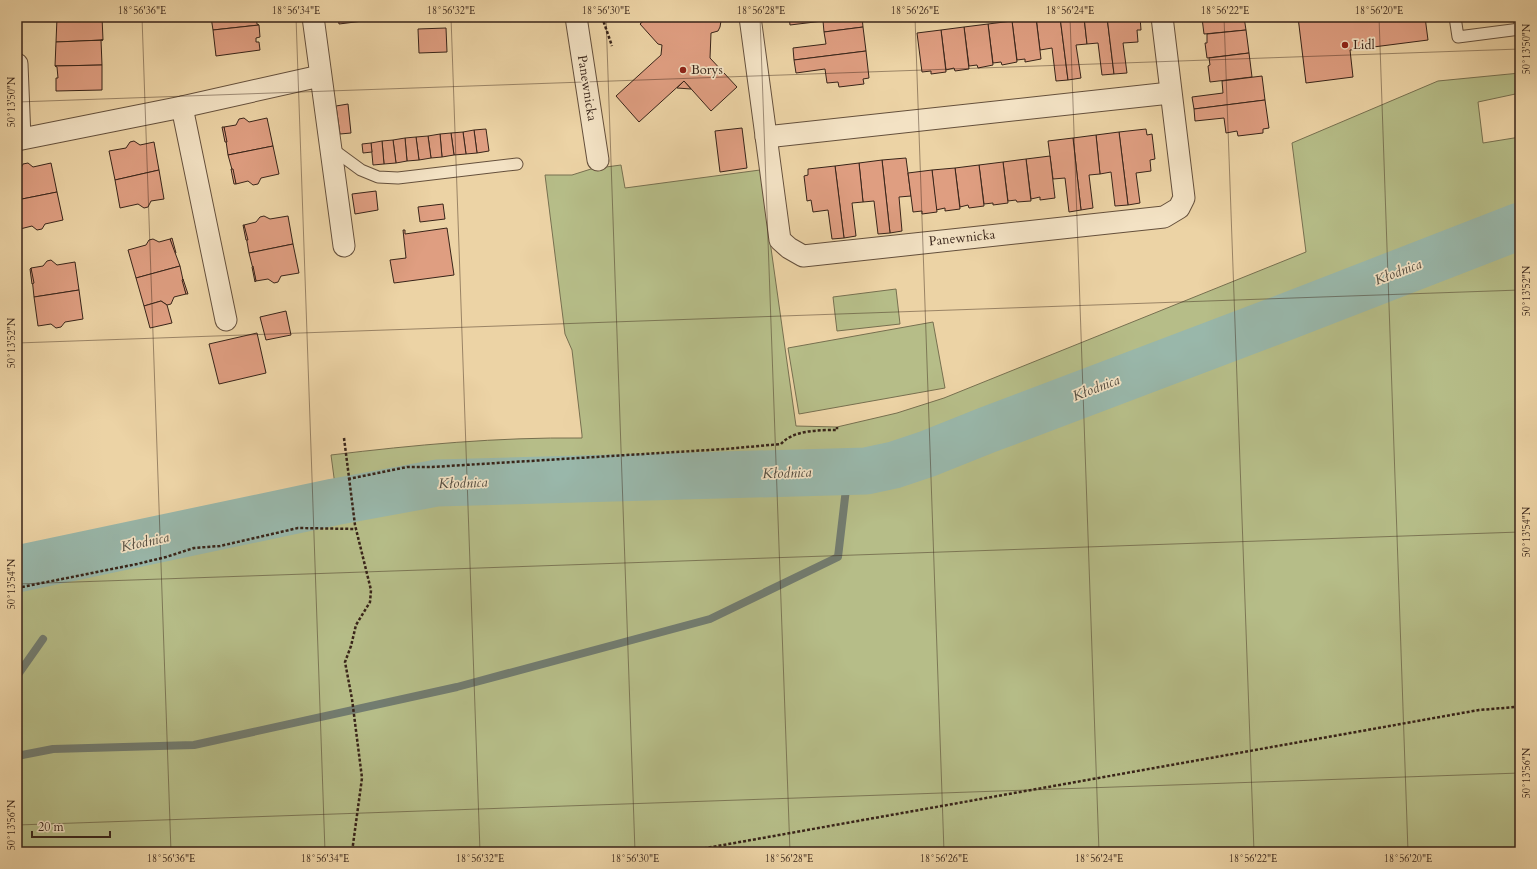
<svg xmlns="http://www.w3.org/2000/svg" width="1537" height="869" font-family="Cardo,serif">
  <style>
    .green { fill: #b6bd88; stroke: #777050 }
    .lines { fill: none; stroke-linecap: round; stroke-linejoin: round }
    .stream { stroke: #727c70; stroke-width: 8 }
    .river { stroke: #99b7aa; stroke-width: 47 }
    .building { fill: #df9e81; stroke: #382419 }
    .service-casing { stroke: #65503c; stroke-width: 13 }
    .minor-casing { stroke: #65503c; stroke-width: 23 }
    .path { stroke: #382419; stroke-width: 2.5; stroke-dasharray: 3 2; stroke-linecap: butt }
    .service { stroke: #f3e2c4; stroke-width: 11 }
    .minor { stroke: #f3e2c4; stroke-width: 21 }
    .ticks { fill: none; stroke: #382419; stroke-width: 1; stroke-opacity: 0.45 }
    .poi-dot { fill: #8f2418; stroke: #f3e2c4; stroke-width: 1.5 }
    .labels { text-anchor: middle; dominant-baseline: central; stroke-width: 3.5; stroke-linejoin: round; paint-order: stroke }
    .poi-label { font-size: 13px; fill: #382419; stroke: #f3e2c4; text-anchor: start }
    .street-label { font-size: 13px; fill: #382419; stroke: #f3e2c4 }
    .water-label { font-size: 14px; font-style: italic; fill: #50493d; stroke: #f3e2c4 }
    .neatline { fill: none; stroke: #382419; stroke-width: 1.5 }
    .ticks-label { font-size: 10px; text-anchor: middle; fill: #382419 }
  </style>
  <rect width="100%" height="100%" fill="#ecd3a5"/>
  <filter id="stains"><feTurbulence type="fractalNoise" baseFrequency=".005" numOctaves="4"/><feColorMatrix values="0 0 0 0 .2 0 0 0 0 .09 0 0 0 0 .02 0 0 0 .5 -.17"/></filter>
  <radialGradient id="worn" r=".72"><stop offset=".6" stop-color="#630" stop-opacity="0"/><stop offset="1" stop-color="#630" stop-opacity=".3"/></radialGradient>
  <!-- green -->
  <g class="green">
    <path d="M1520,73V93L1478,102L1483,143L1520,137V221L907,455L877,465L853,467L438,477L338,495L17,563V552L335,485L331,455C414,445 498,437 582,438V435L572,350L565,334L545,175H572L591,169L621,165L625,188L760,170L796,426L837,427L897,413L944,398L1306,252L1292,143L1438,81Z"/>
    <polygon points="1520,234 1520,852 17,852 17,574 338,506 439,489 861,478 891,474"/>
    <polygon points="896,289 900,324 837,331 833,297"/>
    <polygon points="933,322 945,388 799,414 788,348"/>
  </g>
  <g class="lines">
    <!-- stream -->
    <g class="stream">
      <polyline points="17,676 43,639"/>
      <polyline points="17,756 53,749 194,745 457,687 710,619 838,557 848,472"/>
    </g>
    <!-- river -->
    <polyline class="river" points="17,569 334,502 437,483 866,471 894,465 927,454 987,430 1283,318 1520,226"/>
  </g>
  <!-- building -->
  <g class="building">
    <polygon points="55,17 102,17 103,40 56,42 57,18"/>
    <polygon points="211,17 256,17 257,24 259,25 213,30"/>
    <polygon points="338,17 395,17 339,24"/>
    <polygon points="648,17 719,17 721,21 720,27 718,31 711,33 710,58 737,87 711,111 684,81 639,122 616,96 661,55 662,45 658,44 640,24"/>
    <polygon points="789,17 862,17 863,27 824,32 823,21 790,25"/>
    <polygon points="1036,17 1060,17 1068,80 1056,81 1052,48 1040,50"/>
    <polygon points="1060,17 1084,17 1087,44 1076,45 1081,78 1068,80"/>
    <polygon points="1084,17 1107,17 1114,74 1102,75 1098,43 1087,44"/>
    <polygon points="1107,17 1140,17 1141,30 1137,30 1138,42 1123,43 1127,73 1114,74"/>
    <polygon points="1204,17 1244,17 1246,30 1204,34 1202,18"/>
    <polygon points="1298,17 1425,17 1428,40 1350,50 1353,77 1306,83"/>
    <polygon points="1036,18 1041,59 1025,62 1025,59 1017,60 1012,21"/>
    <polygon points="1012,21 1017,62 1002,65 1001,62 993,63 988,24"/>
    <polygon points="988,24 993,65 978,68 977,65 969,66 964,27"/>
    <polygon points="259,25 260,37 256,38 256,42 259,42 260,50 216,56 213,30"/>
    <polygon points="863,27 866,51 794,60 793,48 826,44 824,32"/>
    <polygon points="964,27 969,69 955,71 954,68 946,70 941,30"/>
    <polygon points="446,28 447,52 419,53 418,29"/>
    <polygon points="941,30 946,72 931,74 931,71 922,72 917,33"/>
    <polygon points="1246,30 1249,53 1207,58 1205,43 1207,43 1207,34"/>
    <polygon points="101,40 102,65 55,66 56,42 103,40"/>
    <polygon points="866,51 869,78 863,79 864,84 839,87 838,82 827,83 825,69 796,73 794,60"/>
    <polygon points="1249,53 1252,77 1210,82 1208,66 1210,65 1209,58"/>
    <polygon points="102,65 102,90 56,91 56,78 58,78 57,67 55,66"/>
    <polygon points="1262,76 1265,100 1194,109 1192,97 1223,93 1222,81"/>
    <polygon points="684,81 691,89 677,88"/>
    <polygon points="1265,100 1269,128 1263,129 1263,133 1238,136 1237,131 1226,133 1224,118 1195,121 1194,109"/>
    <polygon points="348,104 351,133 340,134 336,106"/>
    <polygon points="244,118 249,122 267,118 273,146 228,155 224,127 236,125 239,119"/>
    <polygon points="222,127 224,127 227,142 225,142"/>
    <polygon points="742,128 747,168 720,172 715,131"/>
    <polygon points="486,129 489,151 477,153 474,130"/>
    <polygon points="1146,129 1147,135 1152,134 1155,159 1150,160 1151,171 1136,173 1140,203 1128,205 1119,132"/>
    <polygon points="474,130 477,153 466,154 463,132"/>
    <polygon points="463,132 466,154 454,155 451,133"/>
    <polygon points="1119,132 1128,205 1115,206 1111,172 1100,174 1096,135"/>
    <polygon points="451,133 454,155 442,157 440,134"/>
    <polygon points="440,134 442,157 431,158 428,136"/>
    <polygon points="1096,135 1100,174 1089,175 1093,208 1081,210 1073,138"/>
    <polygon points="428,136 431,158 419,160 416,137"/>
    <polygon points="416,137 419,160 407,161 405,138"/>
    <polygon points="405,138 407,161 396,163 393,140"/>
    <polygon points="1073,138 1081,210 1069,212 1065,178 1053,179 1048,141"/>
    <polygon points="393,140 396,163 384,164 382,141"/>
    <polygon points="134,141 140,145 154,142 159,170 115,180 109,151 126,148 130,142"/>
    <polygon points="382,141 384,164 373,165 371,143"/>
    <polygon points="371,143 372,152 363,153 362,144"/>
    <polygon points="273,146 279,174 261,178 258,184 253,185 248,181 236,184 228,155"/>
    <polygon points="1050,156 1055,198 1040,200 1040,197 1031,199 1026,159"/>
    <polygon points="906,158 911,196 899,197 902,231 890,233 882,160"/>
    <polygon points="1026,159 1031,201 1017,202 1016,200 1008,201 1003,162"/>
    <polygon points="882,160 890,233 878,234 874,201 863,202 859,163"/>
    <polygon points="1003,162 1008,203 993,205 993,203 984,204 979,165"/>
    <polygon points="28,163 33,167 51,163 57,192 17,200 17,171 20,170 23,164"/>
    <polygon points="859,163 863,202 852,203 856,236 844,238 835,166"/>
    <polygon points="979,165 984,206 969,208 968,205 960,207 955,168"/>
    <polygon points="835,166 844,238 832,239 828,210 813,212 811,200 807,201 804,176 808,175 808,169"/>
    <polygon points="955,168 960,209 945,211 945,208 936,210 932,170"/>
    <polygon points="231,169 233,169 236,184 234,184"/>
    <polygon points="159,170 164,199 151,201 148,207 144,208 138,204 120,208 115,180"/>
    <polygon points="932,170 937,212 922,214 922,211 913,212 908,173"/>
    <polygon points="376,191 378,210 355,214 352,194"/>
    <polygon points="57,192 63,220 45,224 42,229 37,230 32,226 20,229 17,214 17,200"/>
    <polygon points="443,204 445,219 420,222 418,207"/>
    <polygon points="17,214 20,229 19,229 17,222"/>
    <polygon points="264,216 270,219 288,216 293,244 249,253 244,225 256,222 260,217"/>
    <polygon points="243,225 244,225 248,240 246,240"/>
    <polygon points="447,228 454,275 394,283 390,260 406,258 403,230 405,230 405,234"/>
    <polygon points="172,238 176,253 174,254 170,239"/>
    <polygon points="153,239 159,242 170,239 180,266 136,278 128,250 146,245 149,240"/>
    <polygon points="293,244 299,273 281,276 278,282 274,283 268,279 256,281 249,253"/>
    <polygon points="51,260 57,265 75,262 79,290 34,297 31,268 43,266 47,261"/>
    <polygon points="180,266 186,294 174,297 171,304 167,305 161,301 144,306 136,278"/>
    <polygon points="253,266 256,281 255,282 252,267"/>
    <polygon points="31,268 34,283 32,284 30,269"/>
    <polygon points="183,279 188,294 186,294 182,280"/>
    <polygon points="79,290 83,319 65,322 61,327 56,328 51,324 38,326 34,297"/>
    <polygon points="161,301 167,305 172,323 150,328 144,306"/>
    <polygon points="286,311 291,335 266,340 260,317"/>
    <polygon points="257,333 266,373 219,384 209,344"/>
  </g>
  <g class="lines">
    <defs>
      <g id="service">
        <polyline points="1455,17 1458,37 1520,29"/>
        <polyline points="1519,17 1520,24"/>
        <polyline points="331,148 361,170 378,177 398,178 517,164"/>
      </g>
      <g id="minor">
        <polyline points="313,17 344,246"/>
        <polyline points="576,17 598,160"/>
        <polyline points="750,17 780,240 789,248 803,256 1164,217 1179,208 1184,198 1162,17"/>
        <polyline points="17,64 20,139"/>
        <polyline points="182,107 226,320"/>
        <polyline points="766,137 1170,93"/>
        <polyline points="17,140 182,107 320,76"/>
      </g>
    </defs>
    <!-- service casing -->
    <use href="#service" class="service-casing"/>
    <!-- minor casing -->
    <use href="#minor" class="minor-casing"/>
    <!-- path -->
    <g class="path">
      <polyline points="602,17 612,46"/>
      <polyline points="344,438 355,525 371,590 370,602 356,625 351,646 345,662 352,699 362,778 352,852"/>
      <path d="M348,479L407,467H432L725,449L781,444C793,430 819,430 837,430V427"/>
      <polyline points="17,588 137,564 166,557 194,548 220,546 298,528 356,529"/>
      <polyline points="684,852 1479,710 1515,707 1520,709"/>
    </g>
    <!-- service -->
    <use href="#service" class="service"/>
    <!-- minor -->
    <use href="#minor" class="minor"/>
  </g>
  <!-- ticks -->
  <path class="ticks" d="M142,17L171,852M296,17L325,852M451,17L480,852M606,17L635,852M760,17L790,852M915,17L944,852M1070,17L1099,852M1224,17L1254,852M1379,17L1408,852M17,102L1520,49M17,343L1520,290M17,584L1520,532M17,825L1520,773"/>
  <!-- markers -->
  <g class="poi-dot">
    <circle cx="1345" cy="45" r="4"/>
    <circle cx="683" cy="70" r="4"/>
  </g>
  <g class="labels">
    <!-- poi labels -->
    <g class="poi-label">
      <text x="1353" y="45">Lidl</text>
      <text x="691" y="70">Borys</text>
    </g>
    <!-- street labels -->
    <g class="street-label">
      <text transform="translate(587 88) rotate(81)">Panewnicka</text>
      <text transform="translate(962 238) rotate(-6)">Panewnicka</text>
    </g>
    <!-- water labels -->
    <g class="water-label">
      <text transform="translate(1398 272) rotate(-21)">Kłodnica</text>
      <text transform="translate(1096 388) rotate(-21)">Kłodnica</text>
      <text transform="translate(787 473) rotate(-2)">Kłodnica</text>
      <text transform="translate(463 483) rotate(-2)">Kłodnica</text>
      <text transform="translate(145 542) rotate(-12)">Kłodnica</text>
    </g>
  </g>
  <!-- margin -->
  <rect width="1537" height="869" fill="none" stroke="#ecd3a5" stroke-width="44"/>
  <!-- scale -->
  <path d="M32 831v6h78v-6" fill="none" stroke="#382419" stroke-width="2"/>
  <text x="38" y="831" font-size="12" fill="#382419" stroke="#f3e2c4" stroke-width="3" paint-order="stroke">20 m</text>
  <rect x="22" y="22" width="1493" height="825" class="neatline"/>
  <g class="ticks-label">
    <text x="142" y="14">18°56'36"E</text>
    <text x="296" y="14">18°56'34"E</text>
    <text x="451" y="14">18°56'32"E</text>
    <text x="606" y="14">18°56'30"E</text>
    <text x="761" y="14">18°56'28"E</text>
    <text x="915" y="14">18°56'26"E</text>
    <text x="1070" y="14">18°56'24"E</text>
    <text x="1225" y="14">18°56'22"E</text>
    <text x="1379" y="14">18°56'20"E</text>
    <text transform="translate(1526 49) rotate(-90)" y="4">50°13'50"N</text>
    <text transform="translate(11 102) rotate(-90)" y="4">50°13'50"N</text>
    <text transform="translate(1526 291) rotate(-90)" y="4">50°13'52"N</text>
    <text transform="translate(11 343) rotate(-90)" y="4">50°13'52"N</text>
    <text transform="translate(1526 532) rotate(-90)" y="4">50°13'54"N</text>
    <text transform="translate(11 584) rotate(-90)" y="4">50°13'54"N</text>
    <text transform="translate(1526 773) rotate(-90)" y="4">50°13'56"N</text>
    <text transform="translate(11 825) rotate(-90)" y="4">50°13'56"N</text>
    <text x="171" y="862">18°56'36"E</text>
    <text x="325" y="862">18°56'34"E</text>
    <text x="480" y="862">18°56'32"E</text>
    <text x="635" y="862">18°56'30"E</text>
    <text x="789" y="862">18°56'28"E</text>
    <text x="944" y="862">18°56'26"E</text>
    <text x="1099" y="862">18°56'24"E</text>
    <text x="1253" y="862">18°56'22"E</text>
    <text x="1408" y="862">18°56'20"E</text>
  </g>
  <rect width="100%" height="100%" filter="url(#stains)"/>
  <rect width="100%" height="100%" fill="url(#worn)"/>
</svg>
